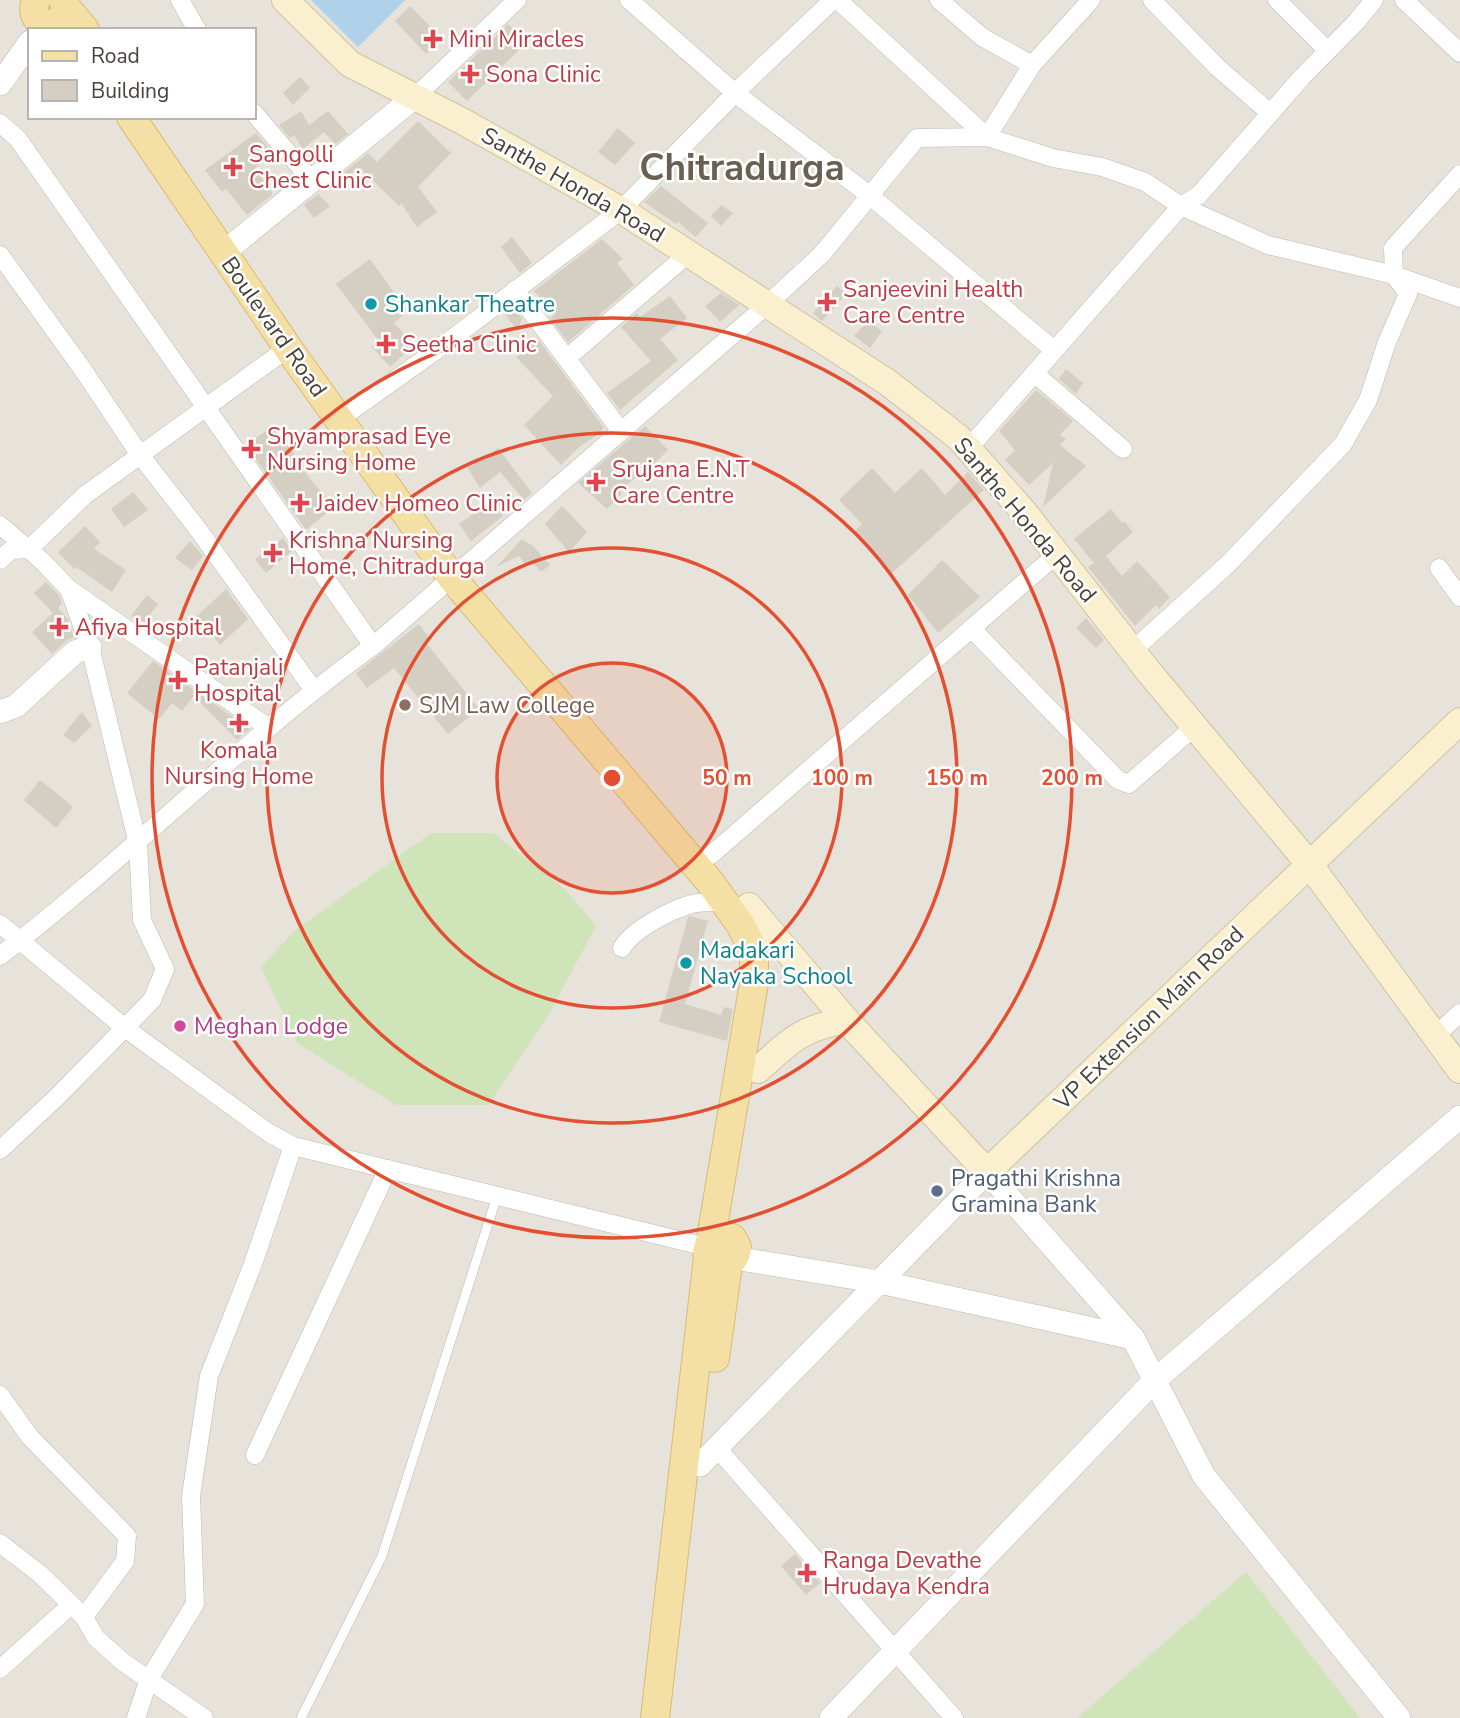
<svg xmlns="http://www.w3.org/2000/svg" width="1460" height="1718" font-family="'Nunito Sans',sans-serif">
  <style>
    .residential { fill: #e7e3da; fill-rule: evenodd }
    .pitch { fill: #d0e4b9 }
    .water { fill: #afd1ea }
    .building { fill: #d5cec2 }
    .lines { fill: none; stroke-linecap: round; stroke-linejoin: round }
    .service-casing { stroke: #bfb9af; stroke-width: 10 }
    .minor-casing { stroke: #bfb9af; stroke-width: 19 }
    .tertiary-casing { stroke: #bfb9af; stroke-width: 24 }
    .secondary-casing { stroke: #cfc3a0; stroke-width: 28 }
    .primary-casing { stroke: #d9bc75; stroke-width: 30 }
    .service { stroke: #fff; stroke-width: 9 }
    .minor { stroke: #fff; stroke-width: 18 }
    .tertiary { stroke: #fff; stroke-width: 23 }
    .secondary { stroke: #faf0d0; stroke-width: 26 }
    .primary { stroke: #f4dfa4; stroke-width: 28 }
    .ring { fill: none; stroke: #e44f32; stroke-width: 3.5 }
    .health-dot { fill: #e0444e; stroke: #fff; stroke-width: 2.5 }
    .culture-dot { fill: #0f9aa8; stroke: #fff; stroke-width: 2.5 }
    .education-dot { fill: #8d6e63; stroke: #fff; stroke-width: 2.5 }
    .hotel-dot { fill: #d1479c; stroke: #fff; stroke-width: 2.5 }
    .service-dot { fill: #5c6f8a; stroke: #fff; stroke-width: 2.5 }
    .labels { text-anchor: middle; dominant-baseline: central; stroke-width: 5; stroke-linejoin: round; paint-order: stroke }
    .health-label { font-size: 23px; fill: #be3a42; stroke: #fff; text-anchor: start }
    .street-label { font-size: 23px; fill: #48433a; stroke: #fff }
    .culture-label { font-size: 23px; fill: #0d838f; stroke: #fff; text-anchor: start }
    .education-label { font-size: 23px; fill: #785e54; stroke: #fff; text-anchor: start }
    .hotel-label { font-size: 23px; fill: #b23c85; stroke: #fff; text-anchor: start }
    .service-label { font-size: 23px; fill: #4e5e75; stroke: #fff; text-anchor: start }
    .town-label { font-size: 37px; font-weight: bold; fill: #6a6052; stroke: #fff }
    .centre { fill: #e44f32; stroke: #fff; stroke-width: 3.5 }
    .ring-label { font-size: 21px; text-anchor: middle; font-weight: bold; fill: #e44f32; stroke: #fff; stroke-width: 5; stroke-linejoin: round; paint-order: stroke }
  </style>
  <rect width="100%" height="100%" fill="#f4f2ec"/>
  <!-- residential -->
  <path class="residential" d="M0,0H1460V1718H0ZM30,30H254V117H30Z"/>
  <!-- pitch -->
  <g class="pitch">
    <polygon points="431,833 493,833 565,889 596,926 548,1016 488,1105 396,1105 297,1043 261,967 294,931"/>
    <polygon points="1246,1572 1360,1718 1077,1718"/>
  </g>
  <!-- water -->
  <polygon class="water" points="311,0 405,0 358,47"/>
  <!-- building -->
  <g class="building">
    <polygon points="410,6 442,39 426,54 395,21"/>
    <polygon points="508,24 527,42 467,101 448,82"/>
    <polygon points="300,77 310,88 293,105 283,93"/>
    <polygon points="301,111 309,125 328,111 348,134 335,144 324,132 303,149 294,135 290,138 279,125"/>
    <polygon points="418,121 451,153 418,187 437,212 417,227 401,203 399,206 360,168 344,178 342,174 368,153 377,162"/>
    <polygon points="618,128 635,143 615,165 598,152"/>
    <polygon points="256,133 274,154 255,168 273,194 247,215 226,189 222,192 205,170"/>
    <polygon points="661,186 708,223 696,237 678,222 676,224 644,202"/>
    <polygon points="318,194 330,206 314,218 304,205"/>
    <polygon points="721,205 733,213 721,226 711,216"/>
    <polygon points="512,237 532,263 520,273 501,247"/>
    <polygon points="602,239 623,259 617,263 634,285 568,342 550,318 555,314 534,291"/>
    <polygon points="370,259 407,311 394,323 414,345 390,367 372,347 379,341 336,284"/>
    <polygon points="837,286 846,294 822,321 813,313"/>
    <polygon points="721,293 739,305 720,322 705,306"/>
    <polygon points="670,296 687,318 660,339 678,360 620,410 607,393 651,361 621,327 637,313 640,317"/>
    <polygon points="513,306 522,318 518,331 504,313"/>
    <polygon points="868,321 882,331 870,348 854,336"/>
    <polygon points="537,338 604,428 596,436 579,447 561,465 524,425 553,396 516,357"/>
    <polygon points="1066,369 1083,383 1076,394 1059,379"/>
    <polygon points="1036,390 1073,421 1060,435 1066,439 1060,445 1086,466 1043,507 1053,463 1029,485 1005,460 1015,450 999,431"/>
    <polygon points="273,426 303,466 301,468 334,507 306,530 246,445"/>
    <polygon points="645,426 668,450 649,469 647,467 620,491 622,493 607,509 578,483"/>
    <polygon points="498,448 532,493 524,500 500,472 480,488 467,467 480,460 482,461"/>
    <polygon points="872,468 895,493 922,468 945,495 968,472 984,490 891,574 853,533 862,524 839,500"/>
    <polygon points="133,492 148,510 124,527 111,509"/>
    <polygon points="498,497 507,510 502,514 503,516 471,541 459,524"/>
    <polygon points="562,506 587,532 569,552 545,524"/>
    <polygon points="1111,509 1122,523 1124,521 1133,532 1106,556 1122,576 1137,561 1170,597 1159,609 1156,605 1135,626 1088,567 1094,563 1074,539"/>
    <polygon points="85,526 100,542 94,549 126,570 112,592 76,567 74,569 58,552"/>
    <polygon points="283,538 292,551 266,573 255,559"/>
    <polygon points="522,539 533,546 550,565 541,572 534,563 525,564 519,556 496,567"/>
    <polygon points="190,541 203,556 192,570 175,558"/>
    <polygon points="942,560 980,597 938,633 908,595"/>
    <polygon points="46,582 59,595 62,604 58,608 68,619 74,637 66,641 52,654 32,632 53,613 34,593"/>
    <polygon points="226,589 248,619 220,645 197,616"/>
    <polygon points="147,595 158,604 144,622 131,616"/>
    <polygon points="1086,618 1104,640 1096,648 1076,628"/>
    <polygon points="419,624 431,640 426,643 479,709 448,734 394,668 367,688 356,673"/>
    <polygon points="153,661 250,729 237,740 194,696 182,711 172,703 159,719 127,693"/>
    <polygon points="82,712 92,726 74,743 63,735"/>
    <polygon points="40,780 73,807 56,828 24,800"/>
    <polygon points="690,916 708,921 685,1004 721,1015 724,1007 733,1009 727,1041 659,1022 688,917"/>
    <polygon points="795,1554 820,1583 806,1595 781,1566"/>
  </g>
  <g class="lines">
    <defs>
      <polyline id="service" points="301,1718 382,1556 497,1196"/>
      <g id="minor">
        <polyline points="180,0 197,30"/>
        <polyline points="629,0 735,93 869,195 1054,350"/>
        <polyline points="838,0 987,137 1032,65 1091,0"/>
        <polyline points="939,0 982,37 1032,65"/>
        <polyline points="1152,0 1217,67 1270,113"/>
        <polyline points="1277,0 1328,51"/>
        <polyline points="1404,0 1460,53"/>
        <polyline points="416,96 517,0"/>
        <polyline points="254,113 312,181"/>
        <polyline points="0,123 18,139 373,646"/>
        <polyline points="0,255 81,367 140,455 197,528 313,689"/>
        <polyline points="515,290 621,431"/>
        <polyline points="567,358 688,254"/>
        <polyline points="1034,373 1123,449"/>
        <polyline points="351,411 441,347 621,210 741,87 833,0"/>
        <polyline points="968,449 1181,206 1199,195 1302,77 1357,21 1374,0"/>
        <polyline points="0,525 41,560 69,589 90,647 138,844 142,920 165,969 152,1000 57,1097 0,1150"/>
        <polyline points="0,560 11,550 29,549 85,495 288,348"/>
        <polyline points="1439,568 1460,597"/>
        <polyline points="69,589 269,728"/>
        <polyline points="971,628 1118,780 1129,784 1194,727"/>
        <polyline points="1132,651 1228,564 1343,444 1368,400 1387,342 1408,294 1394,275 1393,248 1460,174"/>
        <polyline points="711,855 1057,554"/>
        <polyline points="0,924 125,1028 269,1133 293,1146 707,1247"/>
        <path d="M622,948C632,930 672,909 692,904C702,901 715,902 725,902"/>
        <path d="M0,956C128,857 242,741 373,646L767,305L822,254L917,138L987,137L1053,158L1102,167L1145,182L1181,206L1268,245L1394,275L1460,298"/>
        <polyline points="1435,1036 1460,1013"/>
        <polyline points="0,1395 30,1437 127,1536 125,1561 84,1617"/>
        <polyline points="717,1448 954,1718"/>
        <polyline points="255,1455 388,1169"/>
        <polyline points="0,1543 40,1574 84,1617 96,1638 123,1662 204,1718"/>
        <polyline points="0,1669 71,1605"/>
        <polyline points="136,1718 149,1679 195,1604 191,1496 209,1376 253,1264 293,1146"/>
      </g>
      <g id="tertiary">
        <polyline points="0,84 30,42"/>
        <polyline points="234,244 416,96"/>
        <polyline points="0,712 16,706 75,652 90,647"/>
        <polyline points="735,1258 880,1282 1133,1338"/>
        <polyline points="683,1462 700,1465 987,1172 1133,1338 1204,1476 1399,1718"/>
        <polyline points="831,1718 1154,1381 1460,1117"/>
      </g>
      <g id="secondary">
        <polyline points="285,0 350,64 460,120 621,210 887,382 958,437 1024,512 1149,672 1310,865 1460,1070"/>
        <polyline points="749,906 846,1020 987,1172 1460,721"/>
        <path d="M758,1070C792,1039 800,1029 846,1020"/>
      </g>
      <g id="primary">
        <path d="M36,0C31,14 37,25 52,25L64,17L66,7L63,0"/>
        <polyline points="66,7 85,30"/>
        <path d="M131,117L288,348L452,578L710,882L740,924L749,941L754,960V983L711,1238L707,1252C714,1271 736,1267 737,1247L732,1238L721,1234L711,1238"/>
        <polyline points="715,1358 728,1264"/>
        <polyline points="655,1718 708,1257"/>
      </g>
    </defs>
    <!-- service casing -->
    <use href="#service" class="service-casing"/>
    <!-- minor casing -->
    <use href="#minor" class="minor-casing"/>
    <!-- tertiary casing -->
    <use href="#tertiary" class="tertiary-casing"/>
    <!-- secondary casing -->
    <use href="#secondary" class="secondary-casing"/>
    <!-- primary casing -->
    <use href="#primary" class="primary-casing"/>
    <!-- service -->
    <use href="#service" class="service"/>
    <!-- minor -->
    <use href="#minor" class="minor"/>
    <!-- tertiary -->
    <use href="#tertiary" class="tertiary"/>
    <!-- secondary -->
    <use href="#secondary" class="secondary"/>
    <!-- primary -->
    <use href="#primary" class="primary"/>
  </g>
  <!-- distance rings -->
  <circle cx="612" cy="778" r="115" fill="#e44f32" fill-opacity=".12"/>
  <g class="ring">
    <circle cx="612" cy="778" r="115"/>
    <circle cx="612" cy="778" r="230"/>
    <circle cx="612" cy="778" r="345"/>
    <circle cx="612" cy="778" r="460"/>
  </g>
  <!-- markers -->
  <g class="health-dot">
    <path d="M429.5 28.5h7v7h7v7h-7v7h-7v-7h-7v-7h7z"/>
    <path d="M466.5 63.5h7v7h7v7h-7v7h-7v-7h-7v-7h7z"/>
    <path d="M229.5 156.5h7v7h7v7h-7v7h-7v-7h-7v-7h7z"/>
    <path d="M823.5 291.5h7v7h7v7h-7v7h-7v-7h-7v-7h7z"/>
    <path d="M382.5 333.5h7v7h7v7h-7v7h-7v-7h-7v-7h7z"/>
    <path d="M247.5 438.5h7v7h7v7h-7v7h-7v-7h-7v-7h7z"/>
    <path d="M592.5 471.5h7v7h7v7h-7v7h-7v-7h-7v-7h7z"/>
    <path d="M296.5 492.5h7v7h7v7h-7v7h-7v-7h-7v-7h7z"/>
    <path d="M269.5 542.5h7v7h7v7h-7v7h-7v-7h-7v-7h7z"/>
    <path d="M55.5 616.5h7v7h7v7h-7v7h-7v-7h-7v-7h7z"/>
    <path d="M174.5 669.5h7v7h7v7h-7v7h-7v-7h-7v-7h7z"/>
    <path d="M235.5 712.5h7v7h7v7h-7v7h-7v-7h-7v-7h7z"/>
    <path d="M803.5 1562.5h7v7h7v7h-7v7h-7v-7h-7v-7h7z"/>
  </g>
  <g class="culture-dot">
    <circle cx="371" cy="304" r="7"/>
    <circle cx="686" cy="963" r="7"/>
  </g>
  <circle class="education-dot" cx="405" cy="705" r="7"/>
  <circle class="hotel-dot" cx="180" cy="1026" r="7"/>
  <circle class="service-dot" cx="937" cy="1191" r="7"/>
  <g class="labels">
    <!-- health labels -->
    <g class="health-label">
      <text x="449" y="39">Mini Miracles</text>
      <text x="486" y="74">Sona Clinic</text>
      <text x="249" y="154">Sangolli<tspan x="249" dy="26">Chest Clinic</tspan></text>
      <text x="843" y="289">Sanjeevini Health<tspan x="843" dy="26">Care Centre</tspan></text>
      <text x="402" y="344">Seetha Clinic</text>
      <text x="267" y="436">Shyamprasad Eye<tspan x="267" dy="26">Nursing Home</tspan></text>
      <text x="612" y="469">Srujana E.N.T<tspan x="612" dy="26">Care Centre</tspan></text>
      <text x="316" y="503">Jaidev Homeo Clinic</text>
      <text x="289" y="540">Krishna Nursing<tspan x="289" dy="26">Home, Chitradurga</tspan></text>
      <text x="75" y="627">Afiya Hospital</text>
      <text x="194" y="667">Patanjali<tspan x="194" dy="26">Hospital</tspan></text>
      <text x="239" y="750" text-anchor="middle">Komala<tspan x="239" dy="26">Nursing Home</tspan></text>
      <text x="823" y="1560">Ranga Devathe<tspan x="823" dy="26">Hrudaya Kendra</tspan></text>
    </g>
    <!-- street labels -->
    <g class="street-label">
      <text transform="translate(573 185) rotate(30)">Santhe Honda Road</text>
      <text transform="translate(274 327) rotate(55)">Boulevard Road</text>
      <text transform="translate(1025 520) rotate(50)">Santhe Honda Road</text>
      <text transform="translate(1149 1018) rotate(-44)">VP Extension Main Road</text>
    </g>
    <!-- culture labels -->
    <g class="culture-label">
      <text x="385" y="304">Shankar Theatre</text>
      <text x="700" y="950">Madakari<tspan x="700" dy="26">Nayaka School</tspan></text>
    </g>
    <!-- education labels -->
    <g class="education-label">
      <text x="419" y="705">SJM Law College</text>
    </g>
    <!-- hotel labels -->
    <g class="hotel-label">
      <text x="194" y="1026">Meghan Lodge</text>
    </g>
    <!-- service labels -->
    <g class="service-label">
      <text x="951" y="1178">Pragathi Krishna<tspan x="951" dy="26">Gramina Bank</tspan></text>
    </g>
    <!-- town labels -->
    <g class="town-label">
      <text x="742" y="168">Chitradurga</text>
    </g>
  </g>
  <circle cx="612" cy="778" r="10" class="centre"/>
  <g class="ring-label">
    <text x="727" y="785">50 m</text>
    <text x="842" y="785">100 m</text>
    <text x="957" y="785">150 m</text>
    <text x="1072" y="785">200 m</text>
  </g>
  <!-- legend -->
  <rect x="28" y="28" width="228" height="91" fill="#ffffff" stroke="#b6b4b0" stroke-width="2"/>
  <rect x="42" y="51" width="35" height="10" fill="#f4dfa4" stroke="#b6b4b0" stroke-width="2"/>
  <text x="91" y="63" font-size="21" fill="#48433a">Road</text>
  <rect x="42" y="80" width="35" height="21" fill="#d5cec2" stroke="#b6b4b0" stroke-width="2"/>
  <text x="91" y="98" font-size="21" fill="#48433a">Building</text>
</svg>
